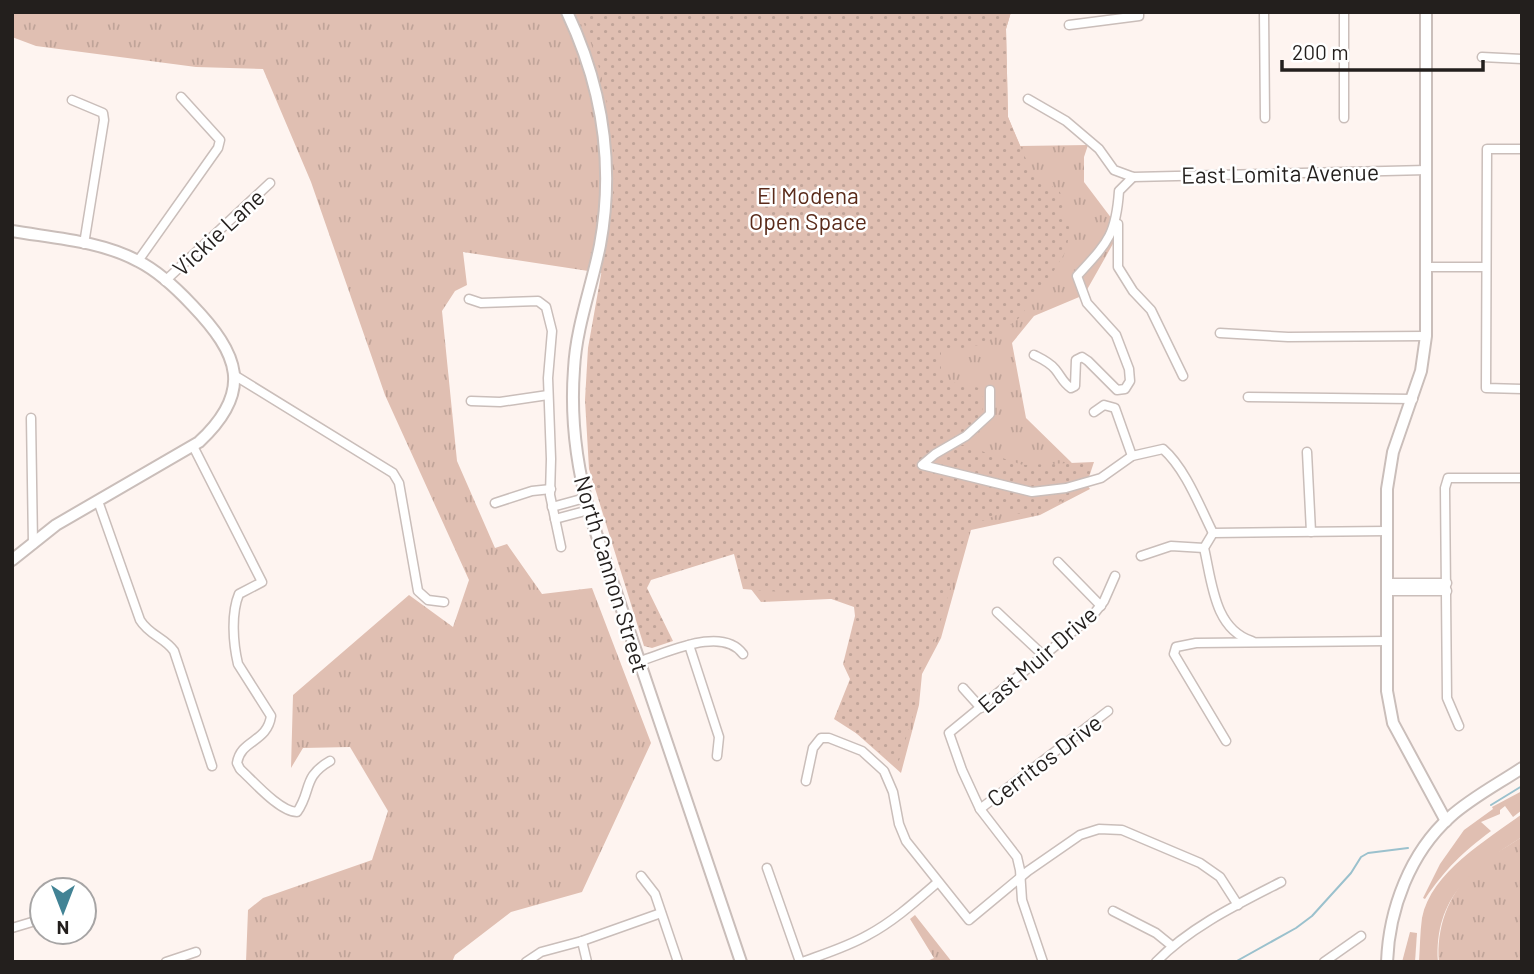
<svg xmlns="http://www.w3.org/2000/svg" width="1534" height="974" font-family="Barlow,sans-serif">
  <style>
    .grass { fill: url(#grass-tufts) }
    .park { fill: url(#park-dots) }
    .garden { fill: #e0bfb2 }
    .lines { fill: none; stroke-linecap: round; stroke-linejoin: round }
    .stream { stroke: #9bc1cd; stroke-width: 2 }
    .street-casing { stroke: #cabeba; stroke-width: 11 }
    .secondary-casing { stroke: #cabeba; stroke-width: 14 }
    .street { stroke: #fff; stroke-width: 8 }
    .secondary { stroke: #fff; stroke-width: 10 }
    .labels { text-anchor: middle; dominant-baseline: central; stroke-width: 5; stroke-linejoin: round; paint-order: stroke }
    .street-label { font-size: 23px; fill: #231f1d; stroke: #fff }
    .park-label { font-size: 23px; fill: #5a2b1a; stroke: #fff }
  </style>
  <defs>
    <pattern id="grass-tufts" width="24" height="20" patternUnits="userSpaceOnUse" patternTransform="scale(1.75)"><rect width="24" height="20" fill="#e0bfb2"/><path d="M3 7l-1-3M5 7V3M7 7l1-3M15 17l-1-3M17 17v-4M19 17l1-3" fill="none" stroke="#c0a499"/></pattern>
    <pattern id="park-dots" width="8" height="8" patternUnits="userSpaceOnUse" patternTransform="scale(1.75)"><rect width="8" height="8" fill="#e0bfb2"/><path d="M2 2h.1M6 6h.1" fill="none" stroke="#c0a499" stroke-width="1.8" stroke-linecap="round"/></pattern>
  </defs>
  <rect width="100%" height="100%" fill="#fef4f0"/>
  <!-- grass -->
  <g class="grass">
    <polygon points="12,12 1011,12 1006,29 1008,117 1020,146 1088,145 1084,157 1084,182 1112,219 1114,242 1084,295 1034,316 1012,343 1026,418 1071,462 1090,489 1040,515 971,530 941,638 922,674 919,705 901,773 847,725 875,597 761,602 740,575 735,542 608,274 463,252 467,285 455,291 442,311 457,461 495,548 507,544 542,594 592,588 651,743 582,892 511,912 455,955 452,962 246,962 248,910 263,898 372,860 388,811 350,747 303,748 291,768 293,695 409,595 453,627 469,580 385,395 311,182 263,69 196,67 36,46 12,37"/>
    <path d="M1522,837V962H1439C1436,929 1448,895 1472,872C1486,858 1505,848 1522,837Z"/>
    <polygon points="915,915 952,962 925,962 934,958 910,919"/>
  </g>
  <!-- park -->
  <path class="park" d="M579,12H1011L1006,29L1008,117L1031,171L1060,192L1070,230L1066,251L1047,282L1018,319L984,344L941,352V380L980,388C990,419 973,424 951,441L1023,465L1094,462L1085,489L1031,516L1006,511L968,527L936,637L918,675L917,703L897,767L859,735L834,719L850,679L843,664L855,616L854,607L820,595L743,589L734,554L651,580L647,588L673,641L652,648L644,646L589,469L585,400L588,348L610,224L615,172L610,121L603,82L592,43Z"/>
  <!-- garden -->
  <g class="garden">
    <path d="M1522,791V810L1513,817L1505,806L1500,810V814L1481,822L1491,831C1462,853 1446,868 1425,899L1423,898L1440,864L1464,830L1493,809L1492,807Z"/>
    <path d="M1522,814V837C1473,868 1434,897 1438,962H1419C1420,947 1420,932 1422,918C1431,872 1487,840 1522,814Z"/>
    <polygon points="1410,932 1417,933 1415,962 1402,962"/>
  </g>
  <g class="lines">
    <!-- stream -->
    <g class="stream">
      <polyline points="1491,805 1522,786"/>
      <polyline points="1235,962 1296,928 1312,916 1351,873 1361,857 1368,853 1408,848"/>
    </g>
    <defs>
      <g id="street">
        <polyline points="1264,12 1265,118"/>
        <polyline points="1069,25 1139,16 1139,12"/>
        <polyline points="1482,57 1522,59"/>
        <polyline points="1028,99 1066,121 1099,149 1114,170 1133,177 1427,170"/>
        <polyline points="72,100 103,113 104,120 84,244"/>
        <polyline points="1344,118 1344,12"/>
        <polyline points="1522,149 1487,149 1486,388 1522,389"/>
        <polyline points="1118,224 1118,267 1133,291 1151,310 1183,376"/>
        <polyline points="138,261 218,148 220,140 181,97"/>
        <polyline points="1426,267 1485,267"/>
        <polyline points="165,281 270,183"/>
        <polyline points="469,299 481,303 538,301 546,307 552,331 548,378 551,459 550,495 561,547"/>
        <polyline points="1220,333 1288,337 1426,336"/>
        <path d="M1034,355C1042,359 1049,362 1055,369C1061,376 1063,383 1071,388L1075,386L1076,360L1082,357L1088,361L1117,390L1125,389L1130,381L1129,369L1116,335L1087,303L1077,276C1107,243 1116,236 1119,191L1133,177"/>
        <polyline points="234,375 393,473 399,483 418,591 428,600 444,602"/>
        <path d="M990,390V414L966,436L935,454L922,465L1032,492L1066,488L1101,478L1132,456L1163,449C1185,468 1200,507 1213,533"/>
        <polyline points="1248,397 1413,399"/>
        <polyline points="471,401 500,402 548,395"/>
        <polyline points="1094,412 1104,405 1115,408 1132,456"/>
        <polyline points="31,418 33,544"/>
        <path d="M193,446L262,582L239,594C231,613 233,643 238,664L271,716C267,743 241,739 237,763L240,769C253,781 280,812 297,812C312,791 302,777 330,761"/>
        <polyline points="1307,452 1311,532"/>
        <path d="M98,501L140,620C149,635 165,638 174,651L212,766"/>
        <polyline points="495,503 532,491 551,489"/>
        <polyline points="552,507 585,498"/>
        <polyline points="555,519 589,510"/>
        <polyline points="1213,533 1387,531"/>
        <path d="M1213,533L1204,548C1212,582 1214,629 1252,641"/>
        <polyline points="1141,556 1171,546 1204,548"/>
        <polyline points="1058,562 1101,606"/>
        <polyline points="1387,583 1447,583"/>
        <polyline points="1387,591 1447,591"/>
        <polyline points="997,612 1044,656"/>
        <polyline points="689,645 719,737 717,756"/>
        <path d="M640,661C667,653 722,625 743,654"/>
        <polyline points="963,688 981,708"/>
        <polyline points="1459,726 1447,698 1445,488 1448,478 1522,478"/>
        <polyline points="1226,741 1174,654 1176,647 1196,643 1387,641"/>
        <polyline points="806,781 813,748 821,738 829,738 862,751 884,771 893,792 899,824 906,841 969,920 1028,871 1080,835 1099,829 1122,830 1200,863 1220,877 1238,905"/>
        <polyline points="980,809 1108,711"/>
        <polyline points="767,868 800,962"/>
        <polyline points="641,876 655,894 678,962"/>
        <polyline points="1113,911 1156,933 1172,946"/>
        <polyline points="12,928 42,919"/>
        <polyline points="582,941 587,962"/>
        <polyline points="166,962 196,952"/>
        <polyline points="526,962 541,952 582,941 661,913"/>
        <path d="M802,962C824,954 847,947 868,935C894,921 916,901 938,882"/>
        <polyline points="1043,962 1022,900 1020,870 1017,857 980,809 962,770 949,733 1093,615 1104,601 1115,576"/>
        <path d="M1156,962C1190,927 1238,904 1281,882"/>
        <polyline points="1324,962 1361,936"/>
      </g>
      <g id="secondary">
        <path d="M567,12C602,86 615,164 600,245C592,286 576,327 574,369C570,422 577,471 592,521L741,962"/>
        <polyline points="1426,12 1426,336 1421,371 1393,452 1387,489 1387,691 1393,723 1446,821"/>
        <path d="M12,231C53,238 101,241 138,261C158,271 177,289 192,305C239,354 254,391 199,442L56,525L12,560"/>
        <path d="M1387,962C1389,909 1410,853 1450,817C1471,798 1498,784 1522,768"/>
      </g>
    </defs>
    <!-- street casing -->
    <use href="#street" class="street-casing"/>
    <!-- secondary casing -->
    <use href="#secondary" class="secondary-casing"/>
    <!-- street -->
    <use href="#street" class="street"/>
    <!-- secondary -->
    <use href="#secondary" class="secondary"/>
  </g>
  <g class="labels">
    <!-- street labels -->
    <g class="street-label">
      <text transform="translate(1280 173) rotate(-1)">East Lomita Avenue</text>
      <text transform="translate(218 232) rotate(-43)">Vickie Lane</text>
      <text transform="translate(612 574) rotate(73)">North Cannon Street</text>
      <text transform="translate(1037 659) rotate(-41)">East Muir Drive</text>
      <text transform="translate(1044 760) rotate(-37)">Cerritos Drive</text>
    </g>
    <!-- park labels -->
    <g class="park-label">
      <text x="808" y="195">El Modena<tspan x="808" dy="26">Open Space</tspan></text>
    </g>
  </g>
  <!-- border -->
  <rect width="1534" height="974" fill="none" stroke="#231f1d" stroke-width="28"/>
  <!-- north arrow -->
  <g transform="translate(63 911) rotate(180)"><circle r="33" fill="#ffffff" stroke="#a7a5a5" stroke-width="2"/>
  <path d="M0-5L12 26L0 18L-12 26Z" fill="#428395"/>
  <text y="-10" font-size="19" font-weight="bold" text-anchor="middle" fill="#231f1d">N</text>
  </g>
  <!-- scale -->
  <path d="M1282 60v10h201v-10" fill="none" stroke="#231f1d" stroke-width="3.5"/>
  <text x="1292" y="60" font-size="21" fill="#231f1d" stroke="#ffffff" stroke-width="5" paint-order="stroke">200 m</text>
</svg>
